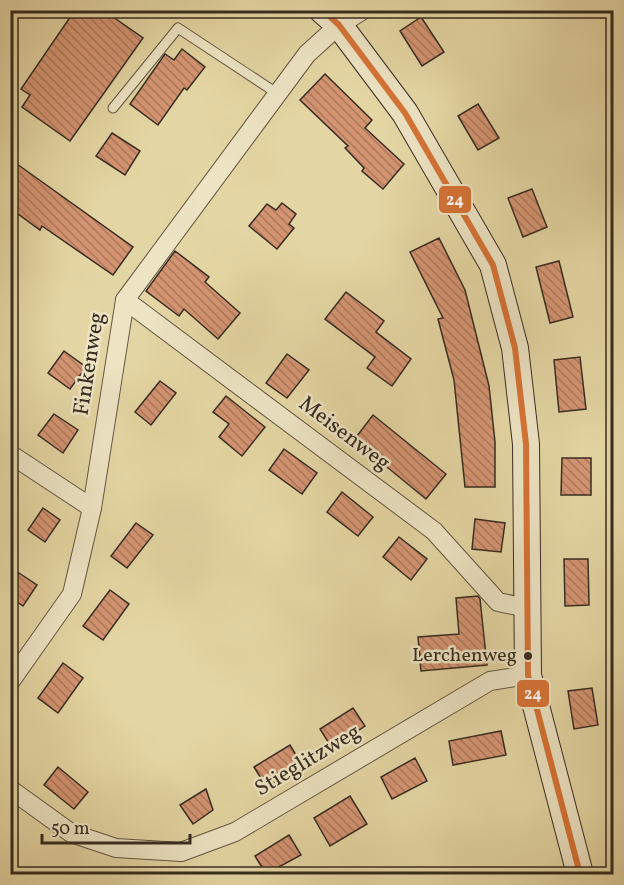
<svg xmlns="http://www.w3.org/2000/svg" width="624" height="885" font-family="Vollkorn,serif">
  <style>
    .building { fill: url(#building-back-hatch); stroke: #372c21; stroke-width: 1.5 }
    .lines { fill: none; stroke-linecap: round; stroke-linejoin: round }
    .lane-casing { stroke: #625642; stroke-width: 11 }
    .street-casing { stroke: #625642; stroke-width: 20 }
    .secondary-casing { stroke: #372c21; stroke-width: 28 }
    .lane { stroke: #ede4c4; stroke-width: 9 }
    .street { stroke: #ede4c4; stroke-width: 18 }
    .secondary { stroke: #ede4c4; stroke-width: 26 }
    .bus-1-casing { stroke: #ede4c4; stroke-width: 10 }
    .bus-1 { stroke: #d67336; stroke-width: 6 }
    .bus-dot { fill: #372c21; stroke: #ede4c4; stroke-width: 2 }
    .labels { text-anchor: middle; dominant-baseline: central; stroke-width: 5; stroke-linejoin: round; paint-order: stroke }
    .bus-label { font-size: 20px; fill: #372c21; stroke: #ede4c4; text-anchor: end }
    .street-label { font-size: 22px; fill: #372c21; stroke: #ede4c4 }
    .line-badge { stroke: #ede4c4; stroke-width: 2 }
    .badge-label { font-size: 16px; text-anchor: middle; font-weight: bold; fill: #fff }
  </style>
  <defs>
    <pattern id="building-back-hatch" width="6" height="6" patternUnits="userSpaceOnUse" patternTransform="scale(1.5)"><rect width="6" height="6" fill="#d49472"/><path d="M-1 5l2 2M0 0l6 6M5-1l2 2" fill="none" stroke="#ad795d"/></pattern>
  </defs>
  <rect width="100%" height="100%" fill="#e4d6a4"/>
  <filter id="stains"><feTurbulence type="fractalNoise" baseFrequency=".00333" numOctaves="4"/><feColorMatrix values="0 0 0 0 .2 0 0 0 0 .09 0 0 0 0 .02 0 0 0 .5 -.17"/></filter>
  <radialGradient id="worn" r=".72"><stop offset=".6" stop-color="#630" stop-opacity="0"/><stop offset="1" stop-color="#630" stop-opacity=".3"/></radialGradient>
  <!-- building -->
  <g class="building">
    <polygon points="75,10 103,10 143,38 70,141 22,107 30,95 21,89"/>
    <polygon points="421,17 444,52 422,66 400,31"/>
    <polygon points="182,49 205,67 187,90 184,88 158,125 130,104 165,54 174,60"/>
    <polygon points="325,74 372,120 365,128 404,164 383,189 362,171 364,168 345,148 348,146 300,100"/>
    <polygon points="478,104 499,138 478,150 458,116"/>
    <polygon points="112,133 140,151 125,175 96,156"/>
    <polygon points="10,159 133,247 113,275 42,226 40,230 10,208"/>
    <polygon points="532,189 547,227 523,237 508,198"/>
    <polygon points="282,203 296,214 289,224 294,228 277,249 249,226 267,204 276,210"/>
    <polygon points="439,238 465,290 489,386 495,442 495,487 465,487 454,380 438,319 443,318 410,252"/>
    <polygon points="175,251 209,277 205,282 240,313 218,339 184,309 179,316 146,291"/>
    <polygon points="559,261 573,317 550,323 536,267"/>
    <polygon points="346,292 384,321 376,332 411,359 392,386 367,368 375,357 325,319"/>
    <polygon points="64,351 86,367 70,389 48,373"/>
    <polygon points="287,354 309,370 287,398 266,383"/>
    <polygon points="580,357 586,409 559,412 554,360"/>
    <polygon points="160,381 176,393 151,425 135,412"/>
    <polygon points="226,396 265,427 242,456 219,437 229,424 213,412"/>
    <polygon points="54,414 78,430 63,453 38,435"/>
    <polygon points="373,415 446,474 426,499 354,440"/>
    <polygon points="284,449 317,473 302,494 269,470"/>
    <polygon points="562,458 591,458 591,495 561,495"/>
    <polygon points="342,492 373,517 358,536 327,512"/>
    <polygon points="43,508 60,520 45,542 28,530"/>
    <polygon points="475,519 505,523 501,552 472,549"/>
    <polygon points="136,523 153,535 127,568 111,556"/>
    <polygon points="399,537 427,559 411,580 383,557"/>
    <polygon points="564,559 588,559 589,605 565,606"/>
    <polygon points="19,573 37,585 23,606 10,597 10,585"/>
    <polygon points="110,590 129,604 103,640 83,626"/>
    <polygon points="478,596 480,599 487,665 421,671 418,637 459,634 456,598"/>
    <polygon points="63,663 83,678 58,713 38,698"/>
    <polygon points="592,688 598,725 574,729 568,691"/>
    <polygon points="353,708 365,726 332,748 320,729"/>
    <polygon points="501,731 506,755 453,765 449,741"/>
    <polygon points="290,745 302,765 267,788 254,767"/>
    <polygon points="415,758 427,781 392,799 381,777"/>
    <polygon points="58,767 88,792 74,809 44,785"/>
    <polygon points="206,789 213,810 193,824 180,805"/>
    <polygon points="350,796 367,824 330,846 314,818"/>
    <polygon points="289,835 301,855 266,874 255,856"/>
  </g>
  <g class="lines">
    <defs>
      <polyline id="lane" points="113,108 178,28 278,94"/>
      <g id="street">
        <polyline points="125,300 434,531 498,602 527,608"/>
        <polyline points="10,454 92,508"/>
        <polyline points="10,682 72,594 92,508 125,300 307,54 339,25 363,10"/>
        <polyline points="10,789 71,833 116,848 181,852 235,832 490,681 528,675"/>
      </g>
      <polyline id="secondary" points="322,10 339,25 405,113 493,265 515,348 526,444 528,675 580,874"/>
    </defs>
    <!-- lane casing -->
    <use href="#lane" class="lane-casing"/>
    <!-- street casing -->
    <use href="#street" class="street-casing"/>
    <!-- secondary casing -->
    <use href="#secondary" class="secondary-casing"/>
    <!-- lane -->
    <use href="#lane" class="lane"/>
    <!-- street -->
    <use href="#street" class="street"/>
    <!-- secondary -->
    <use href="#secondary" class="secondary"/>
    <defs>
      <polyline id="bus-1" points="323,10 339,25 405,113 493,265 515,348 526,444 528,675 580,874"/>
    </defs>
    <!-- bus-1 casing -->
    <use href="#bus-1" class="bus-1-casing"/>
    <!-- bus-1 -->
    <use href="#bus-1" class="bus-1"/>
  </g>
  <!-- markers -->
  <circle class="bus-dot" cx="528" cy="656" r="5"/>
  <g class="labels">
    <!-- bus labels -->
    <g class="bus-label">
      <text x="517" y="656">Lerchenweg</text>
    </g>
    <!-- street labels -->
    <g class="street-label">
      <text transform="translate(90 364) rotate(-81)">Finkenweg</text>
      <text transform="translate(344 434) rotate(37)">Meisenweg</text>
      <text transform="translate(308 761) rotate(-31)">Stieglitzweg</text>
    </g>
  </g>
  <g class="line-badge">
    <rect x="438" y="185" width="34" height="29" rx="6" fill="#d67336"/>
    <rect x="516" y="679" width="34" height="29" rx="6" fill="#d67336"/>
  </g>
  <g class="badge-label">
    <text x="455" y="205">24</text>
    <text x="533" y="699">24</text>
  </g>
  <!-- margin -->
  <rect width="624" height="885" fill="none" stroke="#e4d6a4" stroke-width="36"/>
  <rect x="12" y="12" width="600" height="861" fill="none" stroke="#372c21" stroke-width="3"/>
  <rect x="18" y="18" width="588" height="849" fill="none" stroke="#372c21" stroke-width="1.5"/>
  <!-- scale -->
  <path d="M42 834v9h148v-9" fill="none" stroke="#372c21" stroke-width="3"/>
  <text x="51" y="834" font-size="18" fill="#372c21" stroke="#ede4c4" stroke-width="4.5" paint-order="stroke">50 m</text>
  <rect width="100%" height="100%" filter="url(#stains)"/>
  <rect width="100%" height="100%" fill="url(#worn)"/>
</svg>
